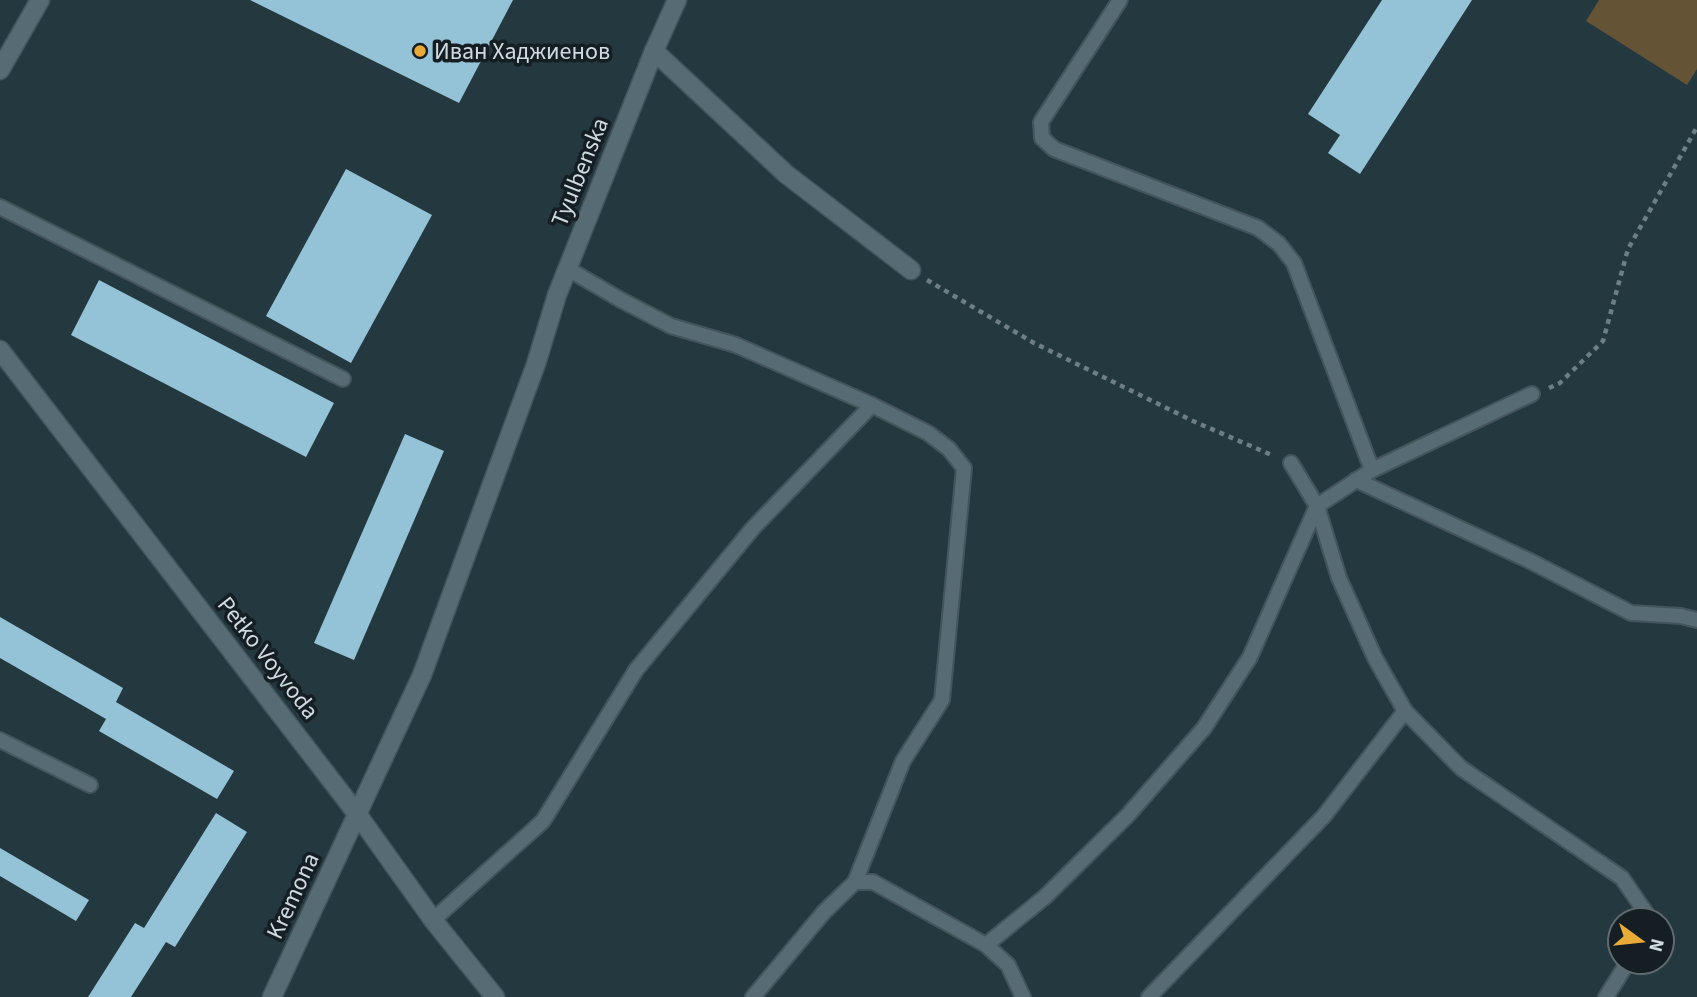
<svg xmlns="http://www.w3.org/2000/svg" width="1697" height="997" font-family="'Source Sans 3',sans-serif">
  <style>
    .green { fill: #655335 }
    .building { fill: #94c2d7 }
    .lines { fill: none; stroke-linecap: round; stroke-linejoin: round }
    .service-casing { stroke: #43545b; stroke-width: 18 }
    .minor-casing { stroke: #43545b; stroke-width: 21 }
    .tertiary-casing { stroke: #43545b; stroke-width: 21 }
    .path { stroke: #6e7e85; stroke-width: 4.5; stroke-dasharray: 5 5; stroke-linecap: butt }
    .service { stroke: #566b74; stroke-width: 14 }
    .minor { stroke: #566b74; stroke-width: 18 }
    .tertiary { stroke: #566b74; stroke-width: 18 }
    .poi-dot { fill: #e9ab38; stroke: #151e22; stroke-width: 2.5 }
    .labels { text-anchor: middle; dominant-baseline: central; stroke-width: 7; stroke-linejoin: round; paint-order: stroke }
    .poi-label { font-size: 24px; fill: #d0dbe1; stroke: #151e22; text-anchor: start }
    .street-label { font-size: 24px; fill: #d0dbe1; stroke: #151e22 }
  </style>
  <rect width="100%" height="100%" fill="#243840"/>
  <!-- green -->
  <polygon class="green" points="1599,0 1697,0 1697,69 1687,85 1586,21"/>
  <!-- building -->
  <g class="building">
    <polygon points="250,0 513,0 459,103"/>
    <polygon points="1382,0 1472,0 1360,174 1328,153 1340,135 1308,114"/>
    <polygon points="346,169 432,215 351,363 266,316"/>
    <polygon points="99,280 334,403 306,457 71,335"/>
    <polygon points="405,434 444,451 354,660 314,643"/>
    <polygon points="0,617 123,688 116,702 234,771 217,799 99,731 106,719 0,658"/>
    <polygon points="216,813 247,832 175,947 166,942 131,997 88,997 135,923 144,928"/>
    <polygon points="0,848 89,900 76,921 0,876"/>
  </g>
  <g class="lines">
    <defs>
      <g id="service">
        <polyline points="1120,0 1041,122 1042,138 1054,149 1258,228 1279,244 1294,263 1372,470"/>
        <polyline points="0,207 343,379"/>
        <polyline points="568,269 621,300 671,326 736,345 872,405 928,433 949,449 964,468 942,700 903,761 855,882 873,882 986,945 1008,965 1023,997"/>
        <polyline points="1291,463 1317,506 1339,578 1375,658 1405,711 1461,768 1622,878 1646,913 1644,920"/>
        <polyline points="1356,480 1530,561 1631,613 1681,616 1697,620"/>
        <polyline points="0,740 90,785"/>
        <polyline points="433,920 543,821 636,670 753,528 872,405"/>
        <polyline points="986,945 1046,896 1128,815 1204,728 1250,657 1317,506 1372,470 1532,394"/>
        <polyline points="753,997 824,912 855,882"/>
        <polyline points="1149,997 1324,816 1405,711"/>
        <polyline points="1606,997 1628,962"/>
      </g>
      <g id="minor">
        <polyline points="654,51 786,174 911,270"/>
        <polyline points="0,350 358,815 433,920 495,997"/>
        <polyline points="272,997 422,675 536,364 557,295 654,51 677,0"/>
      </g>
      <polyline id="tertiary" points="0,70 40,0"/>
    </defs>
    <!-- service casing -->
    <use href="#service" class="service-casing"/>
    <!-- minor casing -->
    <use href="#minor" class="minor-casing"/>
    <!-- tertiary casing -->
    <use href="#tertiary" class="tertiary-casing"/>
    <!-- path -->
    <g class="path">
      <polyline points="927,280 1034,343 1193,421 1274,456"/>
      <polyline points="1549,388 1560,383 1603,341 1628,249 1697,127"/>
    </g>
    <!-- service -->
    <use href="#service" class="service"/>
    <!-- minor -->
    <use href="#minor" class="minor"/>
    <!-- tertiary -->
    <use href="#tertiary" class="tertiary"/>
  </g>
  <!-- markers -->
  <circle class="poi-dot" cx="420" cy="51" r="7"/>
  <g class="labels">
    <!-- poi labels -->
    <g class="poi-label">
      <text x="434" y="51">Иван Хаджиенов</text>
    </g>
    <!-- street labels -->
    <g class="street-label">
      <text transform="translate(580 172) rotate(-68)">Tyulbenska</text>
      <text transform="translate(268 658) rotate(52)">Petko Voyvoda</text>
      <text transform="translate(293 896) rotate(-65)">Kremona</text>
    </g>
  </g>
  <!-- north arrow -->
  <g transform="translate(1641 941) rotate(105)"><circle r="33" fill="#151e22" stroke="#606a6e" stroke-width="2"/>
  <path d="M0-5L12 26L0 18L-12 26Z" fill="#e9ab38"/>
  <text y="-10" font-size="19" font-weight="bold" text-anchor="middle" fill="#d0dbe1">N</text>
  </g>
</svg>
